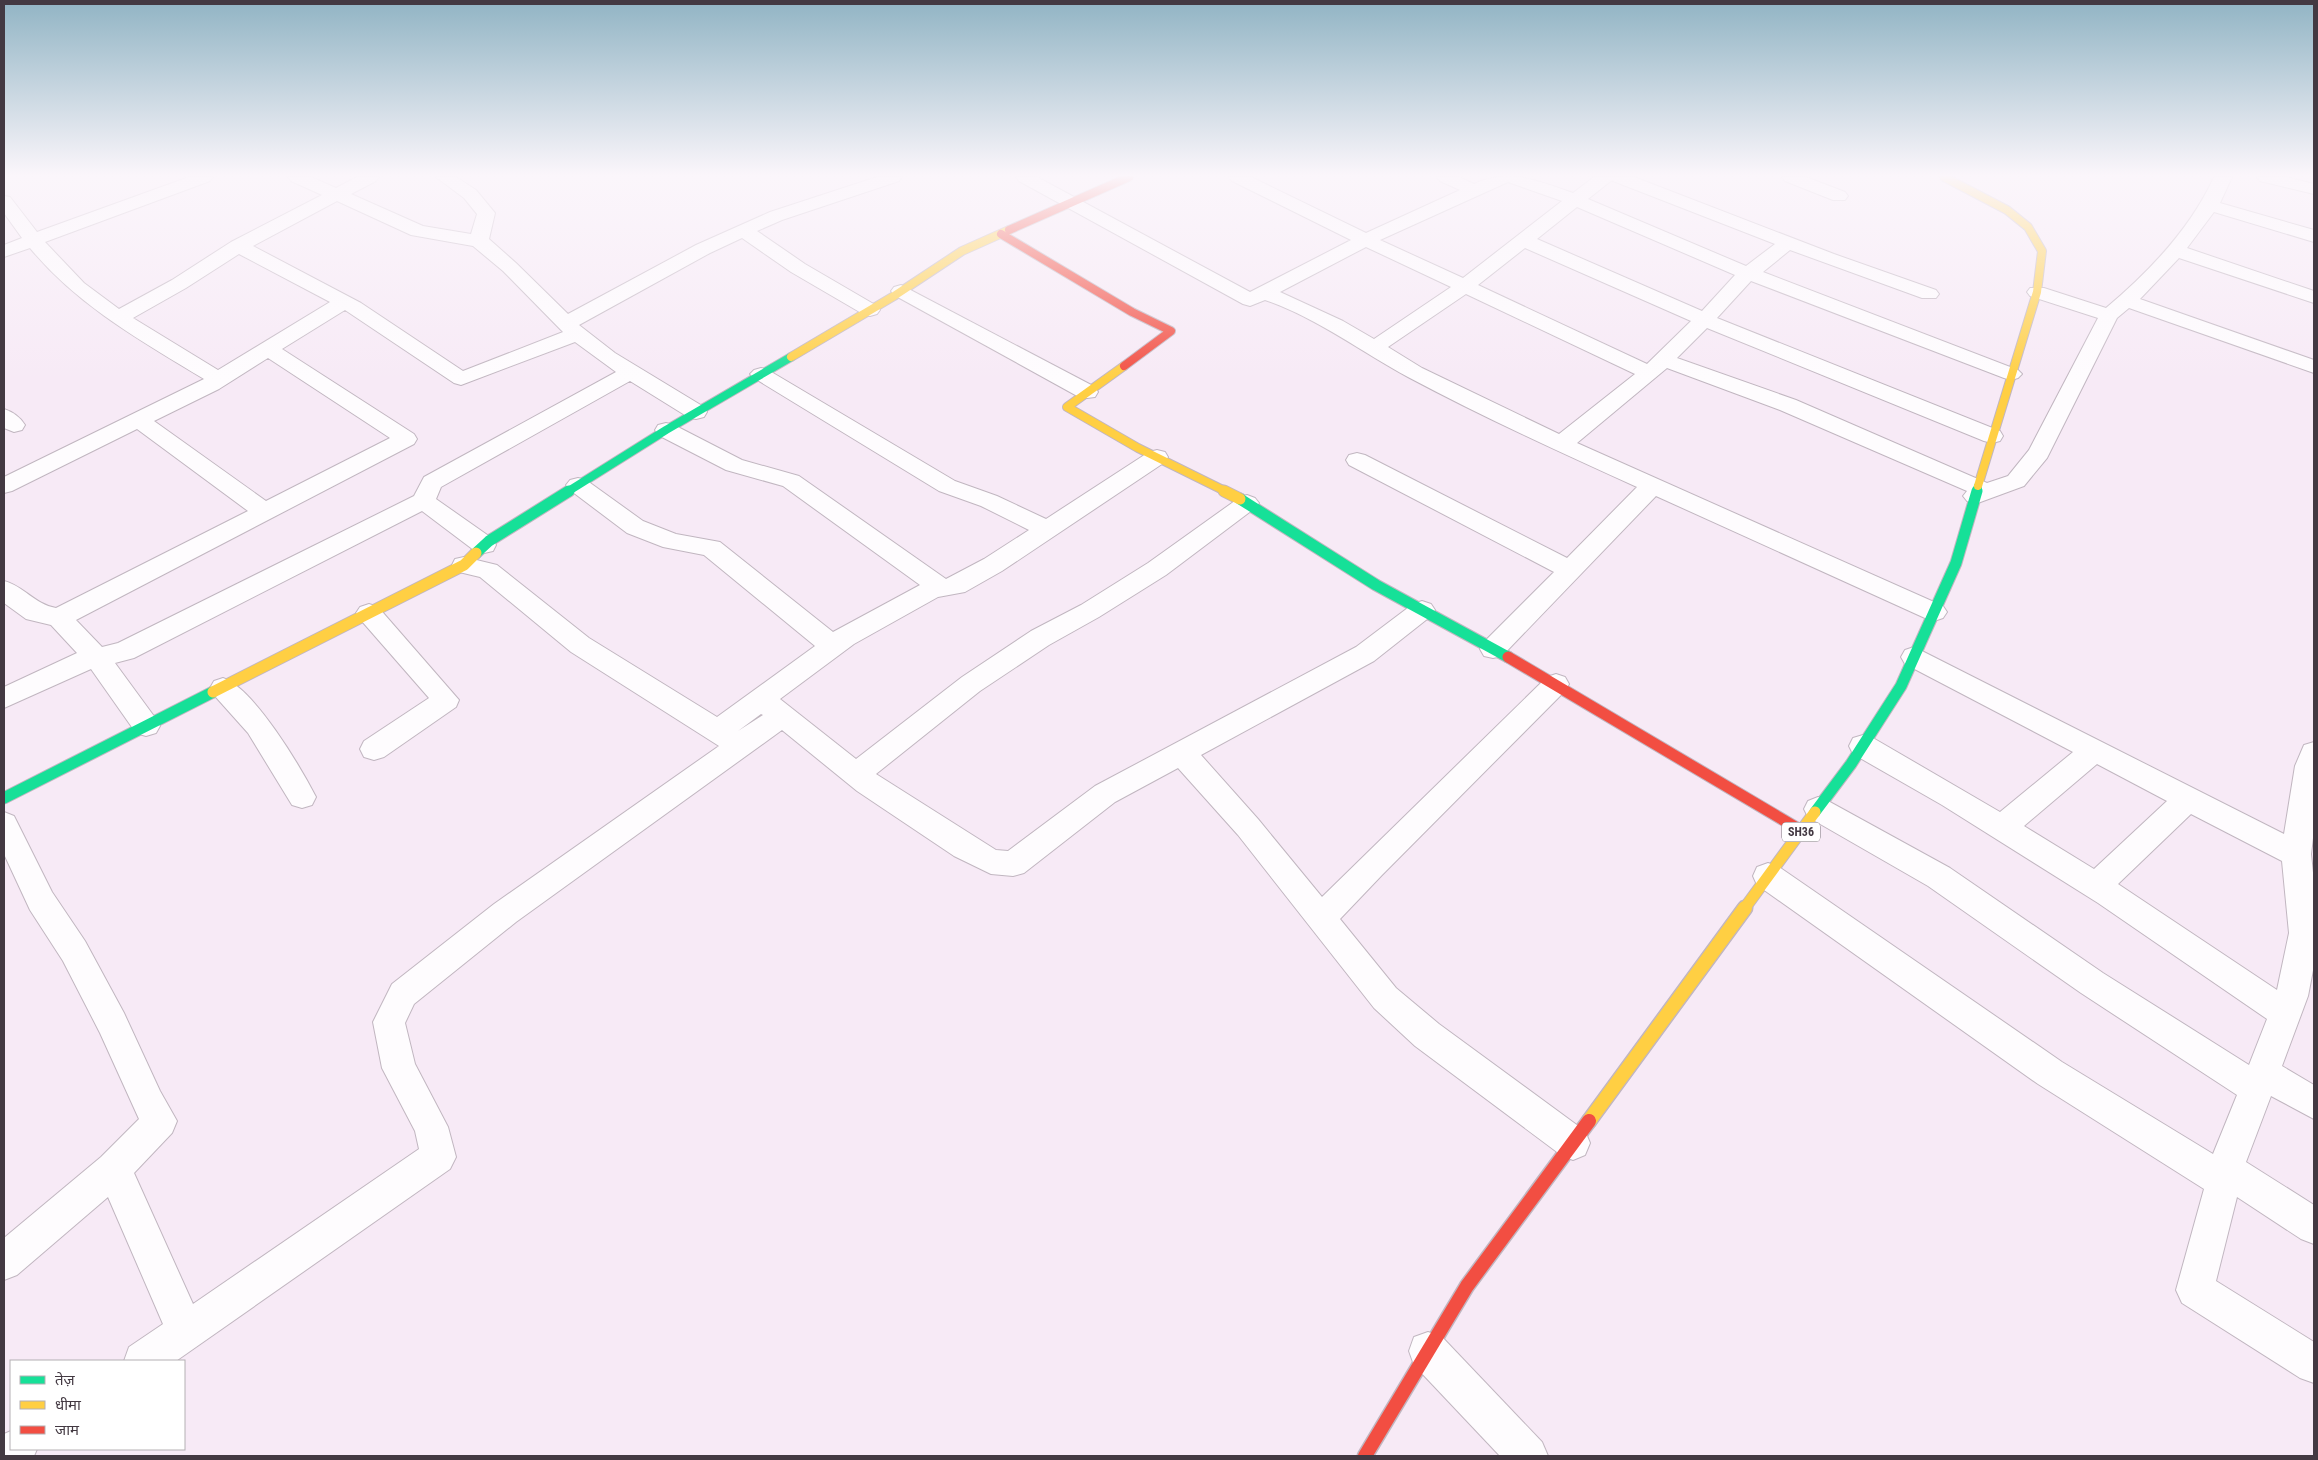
<svg xmlns="http://www.w3.org/2000/svg" width="2318" height="1460" font-family="'Roboto Condensed','Noto Sans Devanagari',sans-serif">
  <style>
    .lines { fill: none; stroke-linecap: round; stroke-linejoin: round }
    .street-casing { stroke: #c1b6c0; stroke-width: 2 }
    .fast-far1-casing { stroke: #c1b6c0; stroke-width: 10 }
    .fast-casing { stroke: #c1b6c0; stroke-width: 13 }
    .slow-far2-casing { stroke: #c1b6c0; stroke-width: 10 }
    .slow-far1-casing { stroke: #c1b6c0; stroke-width: 13 }
    .slow-casing { stroke: #c1b6c0; stroke-width: 17 }
    .jam-far2-casing { stroke: #c1b6c0; stroke-width: 10 }
    .jam-far1-casing { stroke: #c1b6c0; stroke-width: 13 }
    .jam-casing { stroke: #c1b6c0; stroke-width: 17 }
    .street { fill: #fefcfe; fill-rule: evenodd }
    .fast-far1 { stroke: #16e098; stroke-width: 8 }
    .fast { stroke: #16e098; stroke-width: 11 }
    .slow-far2 { stroke: #ffcf43; stroke-width: 8 }
    .slow-far1 { stroke: #ffcf43; stroke-width: 11 }
    .slow { stroke: #ffcf43; stroke-width: 14 }
    .jam-far2 { stroke: #f24e42; stroke-width: 8 }
    .jam-far1 { stroke: #f24e42; stroke-width: 11 }
    .jam { stroke: #f24e42; stroke-width: 14 }
    .labels { text-anchor: middle; dominant-baseline: central; stroke-width: 5; stroke-linejoin: round; paint-order: stroke }
    .shield { fill: #fff; stroke: #7b747b; stroke-width: 1 }
    .shield-label { font-size: 12px; font-weight: bold; fill: #433942 }
  </style>
  <rect width="100%" height="100%" fill="#f7eaf6"/>
  <g class="lines">
    <defs>
      <g id="street">
        <path d="M189,177H213L210,181L45,242L84,283L119,309L172,280L231,242L322,195L291,181L288,177H311L336,188L357,177H379L376,181L351,194L423,226L471,234L477,214L464,198L436,177H456L476,190L495,213L489,239L516,263L568,314L696,245L770,212L877,177H902L899,181L782,220L757,231L805,264L877,306L880,310L877,314L870,316L863,314L791,272L742,238L710,253L579,325L615,353L704,407L707,412L704,417L696,419L688,417L630,381L441,487L436,499L493,539L496,545L493,551L484,553L475,551L422,511L134,658L115,663L156,719L160,726L156,733L146,736L136,733L91,669L4,708V687L77,653L51,625L26,619L4,603V581C24,586 34,604 56,608L248,511L137,429L12,491L4,493V477L204,379C141,341 77,305 30,248L4,257V245L22,238L4,213V196L10,197L37,232ZM337,201L411,235L473,246L503,271L563,332L463,371L361,303L253,246ZM239,254L330,302L218,370L133,318L186,288ZM345,310L454,383L461,385L575,342L616,372L424,477L414,496L118,643L102,647L76,620L414,444L417,439L414,434L282,349ZM268,358L390,438L266,501L154,421L219,389Z"/>
        <path d="M1016,177H1037L1250,292L1351,240L1232,181L1229,177H1251L1366,233L1460,190L1440,181L1437,177H1459L1474,184C1510,168 1538,181 1573,193L1594,177H1634L1834,254L1936,290L1939,294L1936,298H1922L1790,250L1763,272L2018,370L2022,374L2018,378L2011,380L2004,378L1751,281L1717,318L2000,431L2003,436L2000,441L1992,443L1984,441L1707,328L1677,358L1796,400L1987,483L2008,476L2029,450L2098,318L2030,296L2027,292L2030,288H2044L2106,308C2150,271 2191,228 2214,177H2232L2220,203L2314,230V242L2214,212L2187,248L2314,291V303L2179,258L2140,299L2314,360V373L2129,308L2117,318L2047,458L2024,486L1975,504L1967,501L1963,496L1967,491L1780,410L1667,368L1577,443L1943,606L1947,612L1943,618L1934,621L1925,618L1656,496L1502,656L1493,658L1484,656L1480,649L1484,642L1554,572L1349,465L1346,460L1349,455L1357,453L1365,455L1567,558L1637,487C1560,452 1483,417 1408,377C1360,351 1317,318 1265,300L1250,306L1243,304L1019,181ZM1612,180L1613,181L1775,244L1746,266L1588,199ZM1508,182L1562,201L1463,278L1380,240ZM1577,207L1735,275L1702,311L1537,239ZM1366,247L1451,287L1374,339L1343,321L1280,292ZM1525,248L1691,321L1647,364L1478,285ZM1466,294L1635,374L1559,434L1422,368L1388,347Z"/>
        <polygon points="1782,177 1806,177 1845,192 1848,196 1845,200 1833,200 1785,181"/>
        <polygon points="2257,177 2286,177 2314,184 2314,194 2260,181"/>
        <polygon points="901,285 1095,387 1098,392 1095,397 1087,398 1079,397 894,295 891,291 894,287"/>
        <path d="M761,368L768,370L955,481L997,496L1046,519L1149,452L1157,450L1165,452L1168,457L1165,462L1002,571L965,592L938,597L854,644L780,699L856,759L962,677L1031,631L1081,605L1148,563L1239,498L1247,495L1255,498L1259,503L1255,508L1166,575L1099,617L1049,645L980,691L876,774L996,850L1008,851L1095,786L1356,647L1413,604L1422,601L1431,604L1435,610L1431,616L1374,661L1201,755L1258,819L1322,897L1547,677L1556,674L1565,677L1569,684L1565,691L1382,875L1340,919L1396,988L1439,1024L1585,1131L1590,1143L1585,1155L1573,1160L1561,1155L1415,1046L1374,1008L1238,835L1178,768L1115,802L1024,873L1013,876L991,874L954,856L857,791L782,730L516,922L414,1004L405,1023L415,1064L448,1127L456,1157L450,1169L176,1361H124L129,1347L163,1324L108,1197L17,1275L4,1280V1238L101,1157L139,1119L100,1033L63,961L30,910L4,854V812L14,816L52,892L85,941L124,1013L160,1091L177,1121L172,1133L134,1173L193,1304L419,1149L415,1131L382,1068L373,1022L392,984L494,904L719,746L571,652L480,577L455,571L452,565L455,559L464,557L497,565L589,638L717,717L815,646L704,555L663,547L627,533L570,490L566,485L570,480L578,478L586,480L643,521L676,534L720,542L833,632L920,585L783,486L726,470L658,435L655,430L658,425L666,423L674,425L742,460L799,476L946,579L984,559L1029,530L981,506L939,491L754,378L750,374L754,370ZM761,714L763,715L738,731Z"/>
        <path d="M4,409C13,412 20,417 25,425L22,430L14,432L4,428Z"/>
        <polygon points="369,604 378,607 459,700 456,707 384,757 374,760 364,757 360,749 364,741 429,698 360,619 356,613 360,607"/>
        <path d="M1914,647L2284,834L2295,766L2304,745L2314,742V830L2311,854L2314,882V965L2308,996L2282,1066L2314,1085V1119L2271,1096L2246,1162L2314,1205V1244L2301,1239L2237,1197L2216,1281L2314,1342V1383L2300,1378L2182,1303L2176,1290L2204,1189L2038,1084L1757,885L1753,876L1757,867L1768,863L1779,867L2062,1062L2213,1154L2237,1095L2081,993L1928,886L1808,817L1804,809L1808,801L1818,797L1828,801L1950,868L2103,973L2249,1065L2267,1019L2098,903L1942,805L1853,754L1849,746L1853,738L1863,735L1873,738L2000,812L2073,752L1905,664L1901,657L1905,650ZM2097,764L2167,801L2094,869L2024,826ZM2191,814L2282,861L2289,933L2277,990L2118,884Z"/>
        <path d="M223,678C254,688 301,768 316,797L312,805L302,808L292,805L248,733L214,695L210,688L214,681Z"/>
        <polygon points="1428,1332 1442,1337 1542,1442 1548,1456 1500,1456 1414,1365 1409,1351 1414,1337"/>
        <polygon points="11,1431 11,1449 37,1449 34,1456 4,1456 4,1434"/>
      </g>
      <g id="fast-far1">
        <polyline points="567,492 666,430 791,357"/>
        <polyline points="1976,492 1978,486"/>
      </g>
      <g id="fast">
        <polyline points="1240,499 1376,585 1508,657"/>
        <polyline points="476,553 489,541 569,491"/>
        <polyline points="4,798 213,692"/>
        <polyline points="1815,812 1851,764 1901,686 1956,563 1977,491"/>
      </g>
      <g id="slow-far2">
        <polyline points="1944,177 2007,210 2028,227 2042,251 2037,292 1978,486"/>
        <polyline points="791,357 894,296 962,251 1009,230"/>
        <polyline points="1124,366 1067,407 1138,448 1227,492"/>
      </g>
      <g id="slow-far1">
        <polyline points="1224,491 1240,499"/>
        <polyline points="213,692 464,565 476,553"/>
        <polyline points="1744,909 1815,812"/>
      </g>
      <polyline id="slow" points="1589,1121 1745,908"/>
      <g id="jam-far2">
        <polyline points="1009,230 1129,177"/>
        <polyline points="1001,234 1132,312 1171,331 1124,366"/>
      </g>
      <polyline id="jam-far1" points="1508,657 1802,831"/>
      <polyline id="jam" points="1365,1456 1467,1286 1589,1121"/>
    </defs>
    <!-- street casing -->
    <use href="#street" class="street-casing"/>
    <!-- fast-far1 casing -->
    <use href="#fast-far1" class="fast-far1-casing"/>
    <!-- fast casing -->
    <use href="#fast" class="fast-casing"/>
    <!-- slow-far2 casing -->
    <use href="#slow-far2" class="slow-far2-casing"/>
    <!-- slow-far1 casing -->
    <use href="#slow-far1" class="slow-far1-casing"/>
    <!-- slow casing -->
    <use href="#slow" class="slow-casing"/>
    <!-- jam-far2 casing -->
    <use href="#jam-far2" class="jam-far2-casing"/>
    <!-- jam-far1 casing -->
    <use href="#jam-far1" class="jam-far1-casing"/>
    <!-- jam casing -->
    <use href="#jam" class="jam-casing"/>
    <!-- street -->
    <use href="#street" class="street"/>
    <!-- fast-far1 -->
    <use href="#fast-far1" class="fast-far1"/>
    <!-- fast -->
    <use href="#fast" class="fast"/>
    <!-- slow-far2 -->
    <use href="#slow-far2" class="slow-far2"/>
    <!-- slow-far1 -->
    <use href="#slow-far1" class="slow-far1"/>
    <!-- slow -->
    <use href="#slow" class="slow"/>
    <!-- jam-far2 -->
    <use href="#jam-far2" class="jam-far2"/>
    <!-- jam-far1 -->
    <use href="#jam-far1" class="jam-far1"/>
    <!-- jam -->
    <use href="#jam" class="jam"/>
  </g>
  <!-- sky -->
  <linearGradient id="sky" x2="0" y2="1"><stop stop-color="#91b4c4"/><stop offset="0.46" stop-color="#fbf6fb"/><stop offset="1" stop-color="#fbf6fb" stop-opacity="0"/></linearGradient>
  <rect width="2318" height="381" fill="url(#sky)"/>
  <g class="labels">
    <!-- shield labels -->
    <rect class="shield" x="1782" y="822.5" width="38" height="19" rx="4"/>
    <g class="shield-label">
      <text x="1801" y="832">SH36</text>
    </g>
  </g>
  <!-- border -->
  <rect width="2318" height="1460" fill="none" stroke="#433942" stroke-width="10"/>
  <!-- legend -->
  <rect x="10" y="1360" width="175" height="90" fill="#ffffff" stroke="#b4b0b3"/>
  <rect x="20" y="1376" width="25" height="8" fill="#16e098" stroke="#b4b0b3"/>
  <text x="55" y="1385" font-size="15" fill="#433942">तेज़</text>
  <rect x="20" y="1401" width="25" height="8" fill="#ffcf43" stroke="#b4b0b3"/>
  <text x="55" y="1410" font-size="15" fill="#433942">धीमा</text>
  <rect x="20" y="1426" width="25" height="8" fill="#f24e42" stroke="#b4b0b3"/>
  <text x="55" y="1435" font-size="15" fill="#433942">जाम</text>
</svg>
